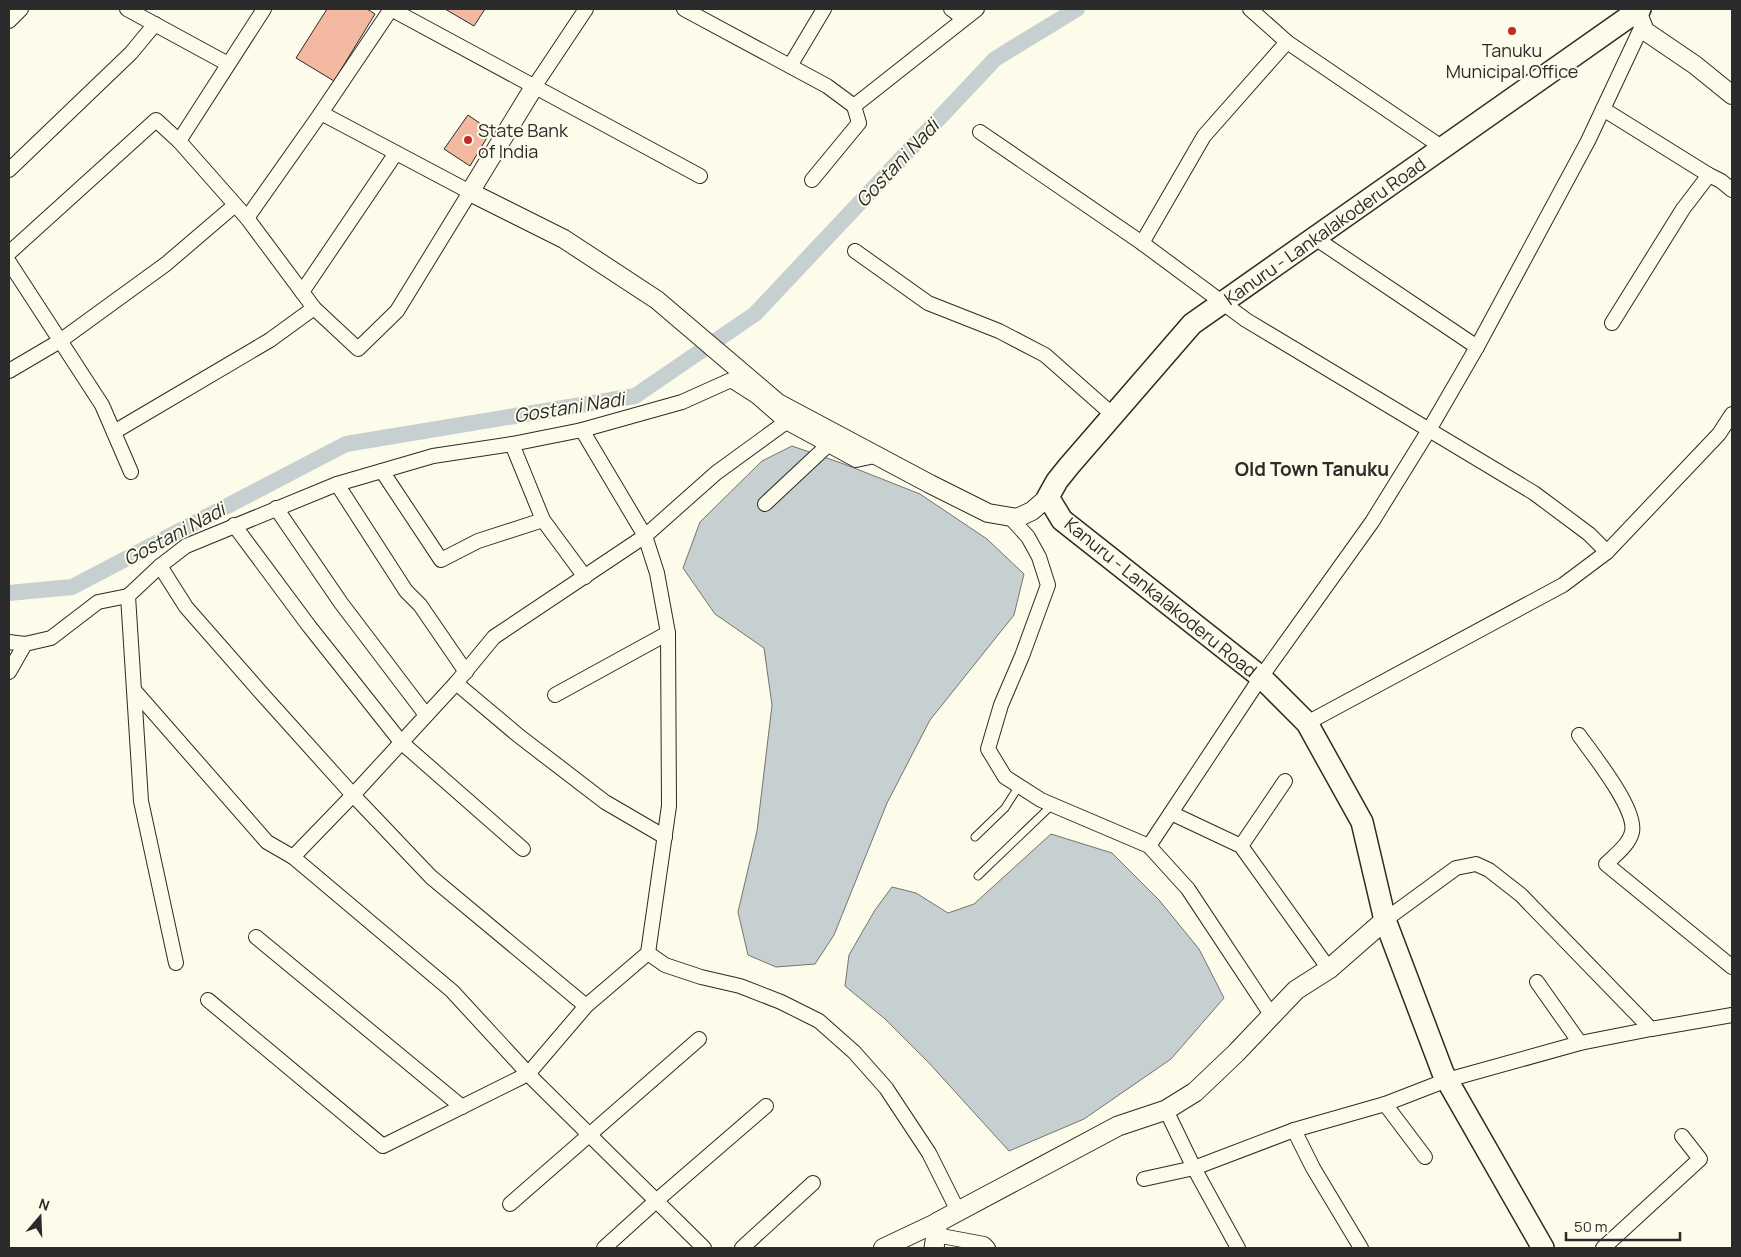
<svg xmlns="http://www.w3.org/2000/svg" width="1741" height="1257" font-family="Manrope,sans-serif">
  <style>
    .water { fill: #c7d0d0; stroke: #74746e }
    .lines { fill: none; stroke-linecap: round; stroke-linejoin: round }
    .canal { stroke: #c7d0d0; stroke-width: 16 }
    .building { fill: #f2b8a0; stroke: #2b2b2b }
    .service-casing { stroke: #2b2b2b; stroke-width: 9 }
    .minor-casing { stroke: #2b2b2b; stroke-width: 16 }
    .tertiary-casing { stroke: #2b2b2b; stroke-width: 20 }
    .secondary-casing { stroke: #2b2b2b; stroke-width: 21 }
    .primary-casing { stroke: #2b2b2b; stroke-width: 24 }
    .service { stroke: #fdfbea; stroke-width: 7 }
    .minor { stroke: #fdfbea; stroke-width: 14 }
    .tertiary { stroke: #fdfbea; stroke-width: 18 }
    .secondary { stroke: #fdfbea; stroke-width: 19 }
    .primary { stroke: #fdfbea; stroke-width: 21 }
    .poi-dot { fill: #c62828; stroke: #fdfbea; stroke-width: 2 }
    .labels { text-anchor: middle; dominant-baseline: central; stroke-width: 4; stroke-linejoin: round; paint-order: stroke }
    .poi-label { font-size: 18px; fill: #2b2b2b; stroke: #fdfbea }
    .street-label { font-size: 18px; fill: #2b2b2b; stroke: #fdfbea }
    .water-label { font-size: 19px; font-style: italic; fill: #2b2b2b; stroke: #fdfbea }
    .neighbourhood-label { font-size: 19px; font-weight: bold; fill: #2b2b2b; stroke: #fdfbea }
  </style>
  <rect width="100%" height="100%" fill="#fdfbea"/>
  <!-- water -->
  <g class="water">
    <polygon points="792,446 844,464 920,494 987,539 1024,574 1014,615 930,720 887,803 834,935 815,964 776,967 748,955 738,912 757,831 772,705 764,648 715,614 683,568 700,522 762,461"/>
    <polygon points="1051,834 1112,853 1159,900 1199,949 1224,998 1171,1059 1084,1119 1009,1151 929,1063 885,1019 845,986 849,955 875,910 892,887 916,893 948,913 974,904"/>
  </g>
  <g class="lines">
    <!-- canal -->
    <polyline class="canal" points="9,593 72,587 346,444 635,396 755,314 995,59 1077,9"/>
  </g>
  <!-- building -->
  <g class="building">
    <polygon points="327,9 367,9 375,14 334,81 296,58"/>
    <polygon points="445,9 485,9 474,26"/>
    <polygon points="468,115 491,131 470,166 444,149"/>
  </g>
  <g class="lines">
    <defs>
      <g id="service">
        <polyline points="975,837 1005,808 1019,786"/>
        <polyline points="978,876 1052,805"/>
      </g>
      <g id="minor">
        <polyline points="127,9 228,64"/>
        <polyline points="264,9 179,141 247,218 314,308 358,349 397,311 470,192 321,113 391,9"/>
        <polyline points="391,9 700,176"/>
        <polyline points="684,9 827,86 854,106 977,9"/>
        <polyline points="951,9 964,19"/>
        <polyline points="1250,9 1287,42 1443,148"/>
        <polyline points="9,21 21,9"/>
        <polyline points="790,66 824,9"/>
        <polyline points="534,87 586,9"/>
        <polyline points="1603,109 1709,175 1721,181 1732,190"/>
        <polyline points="980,132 1142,243 1246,320 1534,493 1589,534 1607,552"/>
        <polyline points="9,170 131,53 155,24"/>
        <polyline points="812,180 859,123 854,106"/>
        <polyline points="247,218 321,113"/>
        <polyline points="1315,238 1477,347"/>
        <polyline points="1142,243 1204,136 1287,42"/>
        <polyline points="855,251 928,303 999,331 1045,355 1113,415"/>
        <polyline points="9,253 156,120 179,141"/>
        <polyline points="9,262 102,405 131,472"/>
        <polyline points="302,292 396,153"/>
        <polyline points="1612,323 1683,209 1709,175"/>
        <polyline points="9,371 60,341 166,264 235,205"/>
        <polyline points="114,432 270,340 314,308"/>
        <polyline points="512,444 543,520 585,577"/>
        <polyline points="382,471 441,560 478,541 543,520"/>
        <polyline points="337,484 406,591 420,605 466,672"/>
        <polyline points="765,504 828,445"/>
        <polyline points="276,508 341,603 426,715"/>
        <polyline points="1009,516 1028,537 1039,557 1048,585 1022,656 1001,705 988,749 1005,777 1041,800 1149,846 1188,889 1272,1016"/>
        <polyline points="234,525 309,626 401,742 523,849"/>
        <polyline points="160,566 186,607 264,696 353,795 431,877 586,1006"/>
        <polyline points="9,642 25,644 51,638 98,602 128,596"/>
        <polyline points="9,672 25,644"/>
        <polyline points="456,683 519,736 605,802 665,837"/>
        <polyline points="134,690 267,842 293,857 452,991 534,1080 704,1248"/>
        <polyline points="555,695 668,633"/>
        <polyline points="1307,723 1563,585 1607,552 1719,434 1732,414"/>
        <path d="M1579,735C1593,755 1637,809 1632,832C1629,845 1615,855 1606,864L1732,967"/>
        <polyline points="1171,813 1241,846 1329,969"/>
        <polyline points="1149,846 1261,677 1372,522 1429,430 1477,347 1588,141 1643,24"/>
        <polyline points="1241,846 1285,781"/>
        <polyline points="293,857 353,795 456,683 494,637 645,536 716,473 786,422 856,460 875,456"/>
        <polyline points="1385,920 1456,868 1476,864 1489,870 1521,895 1651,1029"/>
        <polyline points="256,937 462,1107"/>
        <polyline points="648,953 665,965 701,977 740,986 781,1002 819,1021 854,1052 886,1088 929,1153 958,1211"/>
        <polyline points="176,963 141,801 128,596 160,566 186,546 337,484 433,456 512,444 582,430 682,402 731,380 756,396 786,422"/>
        <polyline points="1537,982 1580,1043"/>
        <polyline points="208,1000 383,1146 528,1074 586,1006 648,953 669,806 668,633 657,573 645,536 582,430"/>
        <polyline points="1385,1104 1425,1157"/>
        <polyline points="1166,1110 1194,1168 1294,1130 1385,1104 1447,1080 1580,1043 1651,1029 1732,1015"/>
        <polyline points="1294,1130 1313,1168 1361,1248"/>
        <polyline points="1144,1179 1194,1168 1238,1248"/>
        <polyline points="510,1204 699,1039"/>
        <polyline points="936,1235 984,1244 988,1248"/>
        <polyline points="604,1248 656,1201 766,1106"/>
        <polyline points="742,1248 813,1183"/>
        <polyline points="1603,1248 1700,1159 1682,1136"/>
      </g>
      <g id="tertiary">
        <polyline points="1637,11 1645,31 1695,65 1732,95"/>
        <polyline points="534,87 470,192 564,239 657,300 778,403 930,484 988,513 1017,518 1032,511 1048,497"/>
        <polyline points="883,1248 938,1222"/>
      </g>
      <polyline id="secondary" points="934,1248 938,1222 1118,1126 1166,1110 1195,1092 1236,1053 1296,990 1329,969 1385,920"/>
      <g id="primary">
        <path id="s1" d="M1543,1248L1443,1073L1385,920L1362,822L1307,723L1261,677L1062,520L1048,497L1057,481L1069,466L1192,324L1640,9"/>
      </g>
    </defs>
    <!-- service casing -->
    <use href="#service" class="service-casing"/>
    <!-- minor casing -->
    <use href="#minor" class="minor-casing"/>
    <!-- tertiary casing -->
    <use href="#tertiary" class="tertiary-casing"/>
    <!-- secondary casing -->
    <use href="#secondary" class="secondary-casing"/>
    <!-- primary casing -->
    <use href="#primary" class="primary-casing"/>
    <!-- service -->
    <use href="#service" class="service"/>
    <!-- minor -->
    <use href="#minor" class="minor"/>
    <!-- tertiary -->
    <use href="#tertiary" class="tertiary"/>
    <!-- secondary -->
    <use href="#secondary" class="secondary"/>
    <!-- primary -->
    <use href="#primary" class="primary"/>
  </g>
  <!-- markers -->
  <g class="poi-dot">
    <circle cx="1512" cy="31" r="5"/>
    <circle cx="468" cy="140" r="5"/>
  </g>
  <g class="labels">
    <!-- poi labels -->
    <g class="poi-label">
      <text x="1512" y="50">Tanuku<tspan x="1512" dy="21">Municipal Office</tspan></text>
      <text x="478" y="130" text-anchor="start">State Bank<tspan x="478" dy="21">of India</tspan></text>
    </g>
    <!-- street labels -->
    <g class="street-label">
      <text stroke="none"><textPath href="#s1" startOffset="1312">Kanuru - Lankalakoderu Road</textPath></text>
      <text transform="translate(1161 597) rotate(39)">Kanuru - Lankalakoderu Road</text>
    </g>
    <!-- water labels -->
    <g class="water-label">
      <text transform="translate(897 163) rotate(-47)">Gostani Nadi</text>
      <text transform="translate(569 407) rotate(-9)">Gostani Nadi</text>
      <text transform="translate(174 534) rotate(-28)">Gostani Nadi</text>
    </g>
    <!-- neighbourhood labels -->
    <g class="neighbourhood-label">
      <text x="1312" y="469">Old Town Tanuku</text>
    </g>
  </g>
  <!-- border -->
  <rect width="1741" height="1257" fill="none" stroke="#2b2b2b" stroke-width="20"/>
  <!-- north arrow -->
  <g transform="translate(40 1217) rotate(19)" stroke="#fdfbea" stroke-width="4" paint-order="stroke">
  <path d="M0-4L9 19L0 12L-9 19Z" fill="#2b2b2b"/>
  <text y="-8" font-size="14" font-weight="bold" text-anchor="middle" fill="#2b2b2b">N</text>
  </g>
  <!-- scale -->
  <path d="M1566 1232v8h114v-8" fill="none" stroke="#2b2b2b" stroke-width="2.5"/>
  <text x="1574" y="1232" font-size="15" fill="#2b2b2b" stroke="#fdfbea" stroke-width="4" paint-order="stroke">50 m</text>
</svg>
